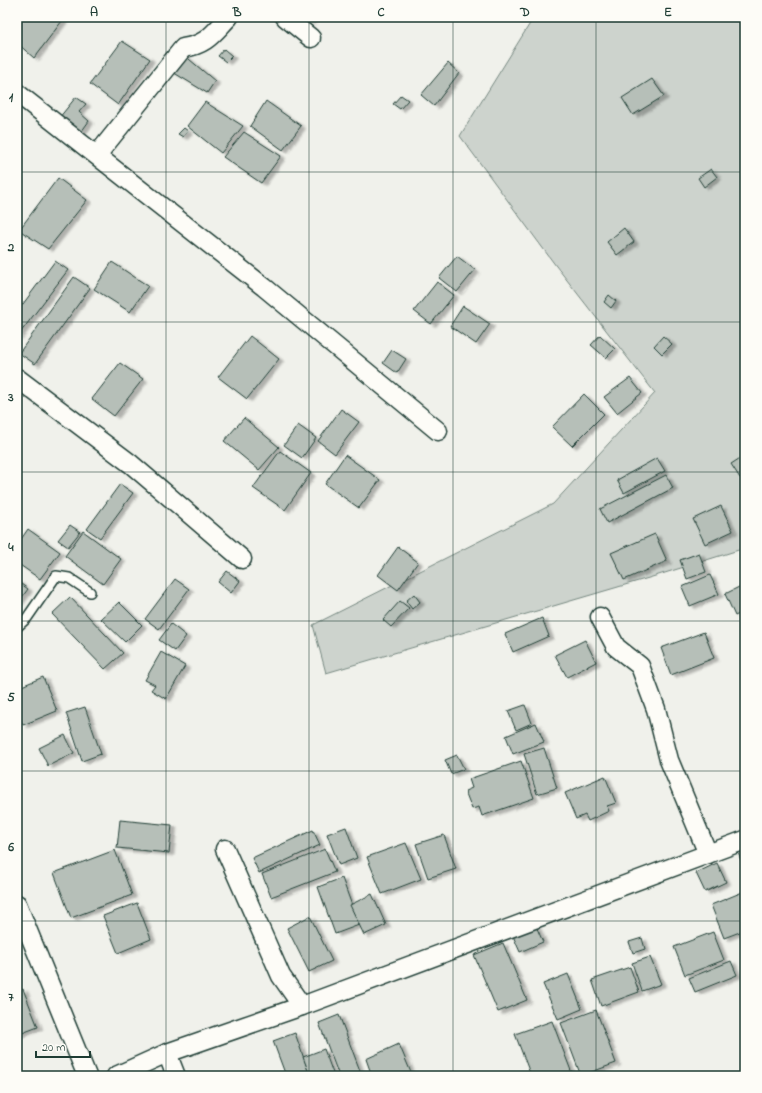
<svg xmlns="http://www.w3.org/2000/svg" width="762" height="1093" font-family="'Indie Flower',sans-serif">
  <style>
    .green { fill: #cdd3cd; stroke: #768880 }
    .building { fill: #b6bfb8; stroke: #1f3d34; filter: url(#shadow) }
    .lines { fill: none; stroke-linecap: round; stroke-linejoin: round }
    .service-casing { stroke: #1f3d34; stroke-width: 12 }
    .minor-casing { stroke: #1f3d34; stroke-width: 21 }
    .service { stroke: #fdfcf7; stroke-width: 9 }
    .minor { stroke: #fdfcf7; stroke-width: 18 }
    .grid { fill: none; stroke: #1f3d34; stroke-width: 1; stroke-opacity: 0.55 }
    .neatline { fill: none; stroke: #1f3d34; stroke-width: 1.5 }
    .grid-label { font-size: 13px; text-anchor: middle; font-weight: bold; fill: #1f3d34 }
  </style>
  <defs>
    <filter id="shadow"><feDropShadow dx="4.5" dy="2.5" stdDeviation="1" flood-color="#0004"/></filter>
  </defs>
  <rect width="100%" height="100%" fill="#f0f1eb"/>
  <filter id="ink" filterUnits="userSpaceOnUse"><feTurbulence type="fractalNoise" baseFrequency=".025" numOctaves="2"/><feDisplacementMap in="SourceGraphic" scale="8" xChannelSelector="R" yChannelSelector="G"/><feConvolveMatrix kernelMatrix="1 2 1 2 8 2 1 2 1" color-interpolation-filters="sRGB"/></filter>
  <g filter="url(#ink)">
    <!-- green -->
    <polygon class="green" points="534,17 745,17 745,548 652,577 326,673 313,625 553,504 655,393 556,266 460,136"/>
    <!-- building -->
    <g class="building">
      <polygon points="21,17 65,17 34,58 17,43 17,22"/>
      <polygon points="303,17 314,17 310,22"/>
      <polygon points="122,41 150,59 118,105 90,84"/>
      <polygon points="224,49 232,56 226,62 218,56"/>
      <polygon points="183,54 215,81 207,93 171,71"/>
      <polygon points="448,63 459,73 434,106 421,95"/>
      <polygon points="652,79 664,96 633,115 622,98"/>
      <polygon points="401,95 408,100 400,109 393,104"/>
      <polygon points="76,97 86,104 79,112 89,121 79,135 59,118"/>
      <polygon points="266,101 301,126 283,150 250,126"/>
      <polygon points="205,102 243,126 221,153 187,126"/>
      <polygon points="184,128 188,131 183,137 178,134"/>
      <polygon points="244,132 281,156 261,183 223,157"/>
      <polygon points="711,169 717,177 704,187 698,178"/>
      <polygon points="58,178 87,200 48,249 19,230"/>
      <polygon points="624,228 634,242 617,255 607,242"/>
      <polygon points="457,256 475,270 457,292 439,278"/>
      <polygon points="55,261 68,270 17,337 17,312"/>
      <polygon points="112,262 148,286 130,312 94,289"/>
      <polygon points="74,277 90,288 35,364 19,353"/>
      <polygon points="437,282 454,295 431,324 414,311"/>
      <polygon points="609,295 616,301 611,308 604,302"/>
      <polygon points="463,306 490,324 476,344 450,326"/>
      <polygon points="600,335 615,349 606,358 591,345"/>
      <polygon points="250,336 279,359 247,399 218,377"/>
      <polygon points="663,336 672,344 662,354 654,346"/>
      <polygon points="392,350 406,359 397,373 383,363"/>
      <polygon points="120,363 143,379 114,416 92,399"/>
      <polygon points="630,378 642,393 617,413 604,397"/>
      <polygon points="584,394 604,414 572,446 552,427"/>
      <polygon points="341,409 359,422 335,454 318,441"/>
      <polygon points="244,418 279,447 259,470 224,441"/>
      <polygon points="298,425 316,438 302,458 284,445"/>
      <polygon points="280,451 311,473 285,510 253,488"/>
      <polygon points="345,455 380,480 359,508 325,484"/>
      <polygon points="745,455 745,475 740,478 731,464"/>
      <polygon points="657,458 665,471 624,493 617,480"/>
      <polygon points="666,475 673,488 607,523 600,509"/>
      <polygon points="120,484 133,493 100,538 87,529"/>
      <polygon points="721,506 733,531 705,544 693,519"/>
      <polygon points="70,525 80,532 68,547 58,540"/>
      <polygon points="28,529 60,552 40,579 17,563 17,545"/>
      <polygon points="83,531 121,559 103,584 65,556"/>
      <polygon points="655,534 667,561 624,580 611,553"/>
      <polygon points="398,547 418,562 398,590 378,575"/>
      <polygon points="699,553 706,572 687,579 680,560"/>
      <polygon points="227,571 240,581 231,593 218,582"/>
      <polygon points="710,575 719,594 690,606 682,587"/>
      <polygon points="175,579 189,589 159,629 145,619"/>
      <polygon points="17,581 28,589 17,604"/>
      <polygon points="743,585 745,589 745,611 735,616 725,594"/>
      <polygon points="414,594 420,602 412,609 406,601"/>
      <polygon points="70,597 123,653 105,669 52,614"/>
      <polygon points="400,601 409,608 391,627 383,620"/>
      <polygon points="119,602 142,625 125,642 101,619"/>
      <polygon points="542,618 549,636 513,652 505,634"/>
      <polygon points="171,624 186,636 175,651 159,640"/>
      <polygon points="704,632 714,658 671,675 661,648"/>
      <polygon points="585,640 596,662 567,677 555,655"/>
      <polygon points="161,652 185,666 166,699 151,690 155,685 145,680"/>
      <polygon points="43,677 57,711 23,725 17,712 17,688"/>
      <polygon points="525,705 532,723 516,730 508,711"/>
      <polygon points="85,707 101,754 82,761 66,713"/>
      <polygon points="536,723 544,742 513,754 506,736"/>
      <polygon points="65,735 74,753 48,766 39,748"/>
      <polygon points="544,748 557,788 537,794 524,754"/>
      <polygon points="457,755 464,769 451,774 445,760"/>
      <polygon points="521,761 534,798 482,816 479,807 472,809 465,791 472,788 469,779"/>
      <polygon points="605,776 616,803 607,806 609,811 588,821 585,815 576,819 565,793"/>
      <polygon points="120,820 172,825 169,853 117,848"/>
      <polygon points="346,827 357,858 339,865 327,834"/>
      <polygon points="313,830 320,845 259,873 252,858"/>
      <polygon points="444,835 456,869 428,878 416,844"/>
      <polygon points="406,843 421,879 382,894 367,857"/>
      <polygon points="325,849 335,872 271,897 262,874"/>
      <polygon points="115,850 132,895 71,918 54,873"/>
      <polygon points="745,851 745,865 743,865 738,853"/>
      <polygon points="717,863 726,882 705,892 696,873"/>
      <polygon points="342,878 359,925 335,934 318,887"/>
      <polygon points="745,891 745,930 724,938 711,905"/>
      <polygon points="372,894 386,925 364,935 350,905"/>
      <polygon points="137,903 151,939 118,953 103,916"/>
      <polygon points="310,916 332,961 309,972 287,928"/>
      <polygon points="536,926 543,942 520,952 513,936"/>
      <polygon points="713,932 724,960 685,975 674,947"/>
      <polygon points="642,938 645,949 633,953 629,942"/>
      <polygon points="503,943 527,1000 498,1012 474,955"/>
      <polygon points="650,957 661,984 642,991 632,963"/>
      <polygon points="731,961 737,975 695,992 689,978"/>
      <polygon points="630,967 639,992 601,1006 592,980"/>
      <polygon points="568,974 582,1009 558,1019 543,984"/>
      <polygon points="23,989 38,1027 17,1035 17,992"/>
      <polygon points="596,1010 616,1063 581,1076 561,1023"/>
      <polygon points="339,1015 362,1076 339,1076 319,1023"/>
      <polygon points="552,1021 573,1076 531,1076 515,1034"/>
      <polygon points="295,1033 310,1076 286,1076 273,1041"/>
      <polygon points="399,1044 412,1075 372,1076 366,1059"/>
      <polygon points="324,1049 334,1076 310,1076 303,1057"/>
    </g>
    <g class="lines">
      <defs>
        <polyline id="service" points="17,627 27,618 56,576 69,578 90,592"/>
        <g id="minor">
          <polyline points="285,17 311,38"/>
          <polyline points="17,93 264,287 438,431"/>
          <path d="M97,155L183,48C207,45 213,33 229,17"/>
          <polyline points="17,378 131,464 242,559"/>
          <polyline points="600,617 616,647 640,666 656,709 669,760 708,854"/>
          <polyline points="225,849 281,976 302,1006"/>
          <polyline points="17,904 87,1076"/>
          <polyline points="167,1053 176,1076"/>
          <polyline points="116,1076 167,1053 302,1006 745,840"/>
        </g>
      </defs>
      <!-- service casing -->
      <use href="#service" class="service-casing"/>
      <!-- minor casing -->
      <use href="#minor" class="minor-casing"/>
      <!-- service -->
      <use href="#service" class="service"/>
      <!-- minor -->
      <use href="#minor" class="minor"/>
    </g>
  </g>
  <!-- grid -->
  <path class="grid" d="M166,17V1076M309,17V1076M453,17V1076M596,17V1076M17,172H745M17,322H745M17,472H745M17,621H745M17,771H745M17,921H745"/>
  <!-- margin -->
  <rect width="762" height="1093" fill="none" stroke="#fdfcf7" stroke-width="44"/>
  <!-- scale -->
  <path d="M36 1051v6h54v-6" fill="none" stroke="#1f3d34" stroke-width="2"/>
  <text x="42" y="1051" font-size="12" fill="#1f3d34" stroke="#fdfcf7" stroke-width="3" paint-order="stroke">20 m</text>
  <rect x="22" y="22" width="718" height="1049" class="neatline"/>
  <g class="grid-label">
    <text x="94" y="16">A</text>
    <text x="237" y="16">B</text>
    <text x="381" y="16">C</text>
    <text x="525" y="16">D</text>
    <text x="668" y="16">E</text>
    <text x="11" y="101">1</text>
    <text x="11" y="251">2</text>
    <text x="11" y="401">3</text>
    <text x="11" y="551">4</text>
    <text x="11" y="701">5</text>
    <text x="11" y="851">6</text>
    <text x="11" y="1001">7</text>
  </g>
</svg>
